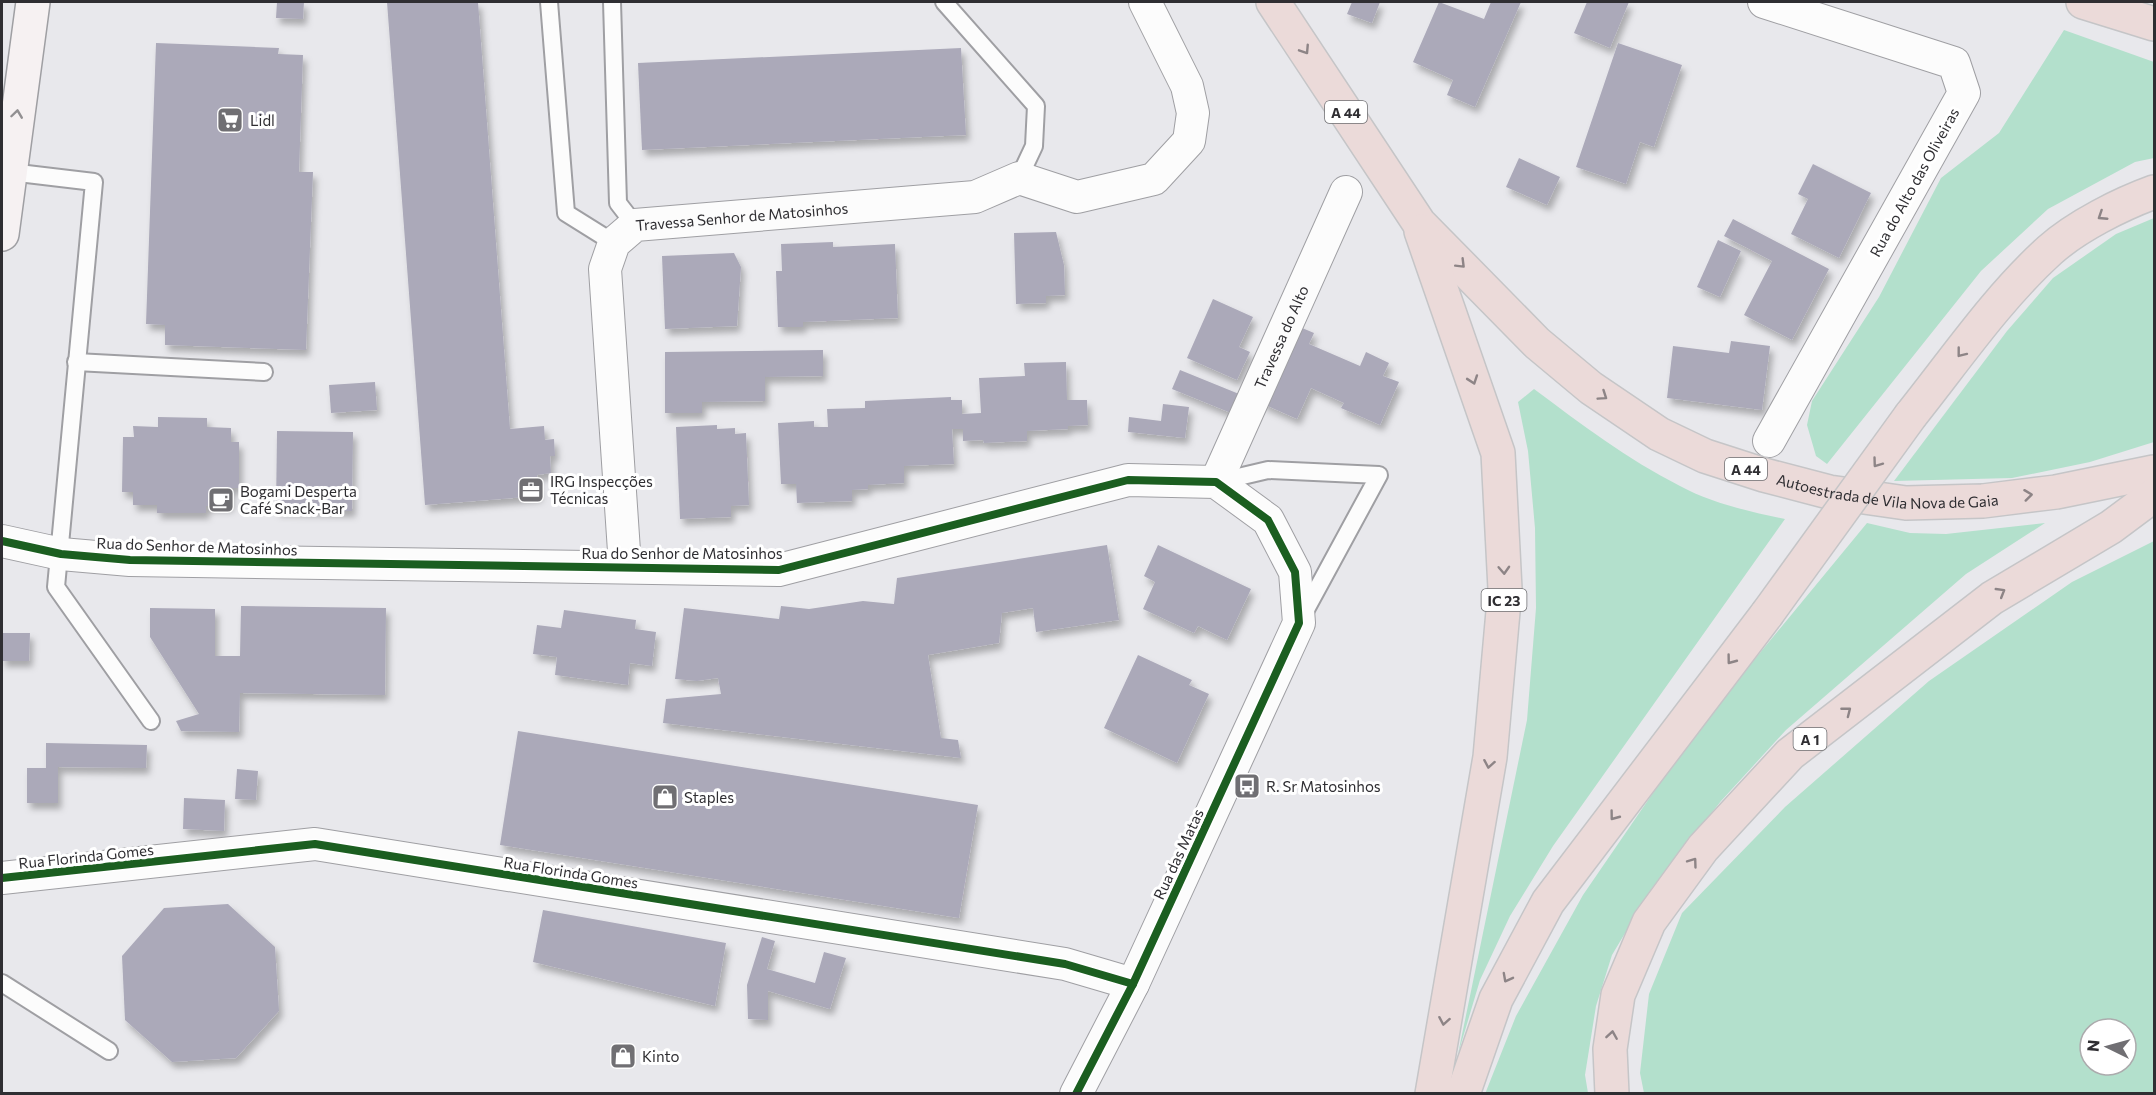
<svg xmlns="http://www.w3.org/2000/svg" width="2156" height="1095" font-family="Commissioner,sans-serif">
  <style>
    .green { fill: #b3e0cc; fill-rule: evenodd }
    .building { fill: #aba9b9; filter: url(#shadow) }
    .lines { fill: none; stroke-linecap: round; stroke-linejoin: round }
    .lane-casing { stroke: #9f9fa3; stroke-width: 20 }
    .street-casing { stroke: #9f9fa3; stroke-width: 34 }
    .secondary-casing { stroke: #9f9fa3; stroke-width: 36 }
    .highway-casing { stroke: #c5c5c7; stroke-width: 36 }
    .lane { stroke: #fcfcfc; stroke-width: 16 }
    .street { stroke: #fcfcfc; stroke-width: 32 }
    .secondary { stroke: #f6f1f2; stroke-width: 33 }
    .highway { stroke: #ebdad9; stroke-width: 33 }
    .highway-bridge-casing { stroke: #c5c5c7; stroke-width: 36; stroke-linecap: butt }
    .highway-bridge { stroke: #ebdad9; stroke-width: 33 }
    .cycleway-casing { stroke: #fff; stroke-width: 11 }
    .cycleway { stroke: #1b5e20; stroke-width: 8 }
    .oneway { stroke: #8d8486 }
    .oneway2 { stroke: #929092 }
    .labels { text-anchor: middle; dominant-baseline: central; stroke-width: 6; stroke-linejoin: round; paint-order: stroke }
    .shield { fill: #fff; stroke: #6d6d70; stroke-width: 1.5 }
    .shield-label { font-size: 14px; font-weight: bold; fill: #2f2e32 }
    .poi-label { font-size: 15px; fill: #2f2e32; stroke: #fff; text-anchor: start }
    .street-label { font-size: 15px; fill: #2f2e32; stroke: #fff }
  </style>
  <defs>
    <filter id="shadow"><feDropShadow dx="3.5" dy="6" stdDeviation="3" flood-color="#0004"/></filter>
  </defs>
  <rect width="100%" height="100%" fill="#e8e8ec"/>
  <!-- green -->
  <g class="green">
    <polygon points="2064,30 2154,62 2154,158 2135,162 2048,209 1981,271 1827,464 1816,456 1807,425 1812,401 1879,297 1941,178 1999,133"/>
    <polygon points="2154,218 2154,442 2090,462 2012,478 1894,481 2007,331 2053,278 2116,234"/>
    <path d="M1534,389C1581,424 1627,459 1680,486C1711,503 1751,512 1785,519L1553,846L1510,916L1480,980L1458,1054L1527,720L1536,608L1535,528L1528,451L1518,402Z"/>
    <polygon points="1867,523 1910,533 1946,534 2045,523 1966,574 1786,730 1721,801 1652,888 1612,955 1596,1006 1585,1075 1588,1093 1485,1094 1516,1016 1583,895 1655,790 1731,688"/>
    <path d="M2154,541V1093H1644L1640,1073L1649,994L1682,913L1785,807L1929,681L2072,582ZM2090,1029H2126V1065H2090Z"/>
  </g>
  <!-- building -->
  <g class="building">
    <polygon points="277,2 304,2 303,19 276,18"/>
    <polygon points="387,2 478,2 510,429 544,426 545,440 554,439 555,456 550,456 551,473 537,475 539,496 425,505"/>
    <polygon points="1352,2 1380,2 1372,23 1347,14"/>
    <polygon points="1439,2 1484,19 1491,2 1521,2 1475,107 1447,95 1453,80 1413,62"/>
    <polygon points="1587,2 1629,2 1610,48 1574,33"/>
    <polygon points="156,43 279,48 278,54 303,55 299,172 313,172 306,350 165,345 165,325 146,324"/>
    <polygon points="1618,43 1682,65 1654,147 1640,142 1626,184 1576,167"/>
    <polygon points="961,48 966,135 642,150 638,63"/>
    <polygon points="1519,158 1560,177 1547,205 1506,187"/>
    <polygon points="1813,164 1871,193 1839,258 1791,234 1808,199 1798,194"/>
    <polygon points="1733,219 1829,269 1792,340 1744,315 1772,261 1724,236"/>
    <polygon points="1056,232 1064,265 1065,295 1046,296 1046,303 1016,304 1014,233"/>
    <polygon points="1718,240 1741,251 1720,297 1697,287"/>
    <polygon points="833,242 833,247 895,244 898,318 803,322 803,327 778,327 776,271 782,271 781,244"/>
    <polygon points="734,253 741,267 737,326 665,329 662,256"/>
    <polygon points="1213,299 1253,317 1239,347 1250,352 1237,380 1187,358"/>
    <polygon points="1295,325 1314,333 1309,344 1360,366 1366,352 1389,363 1383,376 1399,382 1380,425 1341,408 1344,403 1311,388 1297,419 1261,403"/>
    <polygon points="1731,341 1770,346 1762,410 1667,398 1673,346 1729,353"/>
    <polygon points="823,350 823,376 765,377 765,401 702,402 702,413 665,413 665,352"/>
    <polygon points="1066,362 1067,400 1087,400 1088,425 1068,426 1068,429 1027,431 1027,441 984,443 983,440 963,441 963,429 952,429 954,464 904,466 904,483 868,485 868,489 852,490 852,501 797,503 796,484 781,484 778,423 814,421 814,427 828,427 827,409 865,408 865,401 951,397 951,400 962,400 962,414 981,413 979,378 1025,376 1024,363"/>
    <polygon points="1180,370 1244,396 1236,415 1172,389"/>
    <polygon points="375,382 377,410 331,413 329,385"/>
    <polygon points="1163,404 1189,407 1185,438 1128,432 1129,417 1161,421"/>
    <polygon points="158,417 207,418 207,427 231,428 231,442 239,442 239,488 231,488 230,506 206,506 206,513 157,513 157,505 133,505 133,492 122,492 123,437 134,437 133,426 158,427"/>
    <polygon points="717,425 717,429 735,428 735,434 746,433 749,505 731,506 731,517 680,519 676,427"/>
    <polygon points="277,431 353,432 352,511 276,510"/>
    <polygon points="1107,545 1119,620 1036,632 1033,608 1002,613 999,643 928,655 941,738 958,740 961,758 663,723 666,699 721,694 718,678 697,681 675,679 684,608 779,619 781,606 809,609 863,601 894,604 897,578"/>
    <polygon points="1158,545 1251,589 1227,640 1198,626 1194,633 1143,609 1155,582 1144,576"/>
    <polygon points="241,606 386,608 385,695 240,693 239,732 181,731 176,721 199,714 150,637 150,608 215,609 215,656 240,656"/>
    <polygon points="564,610 636,620 635,629 656,632 652,666 630,663 628,685 555,675 557,657 533,654 537,625 561,628"/>
    <polygon points="2,633 30,633 29,661 2,661"/>
    <polygon points="1138,655 1192,680 1189,685 1209,694 1177,763 1104,728"/>
    <polygon points="518,731 978,805 959,918 500,845"/>
    <polygon points="46,743 147,745 146,768 58,767 58,803 27,803 27,768 46,768"/>
    <polygon points="237,769 258,771 256,800 235,799"/>
    <polygon points="184,798 225,800 224,831 183,829"/>
    <polygon points="228,904 275,947 279,1011 236,1058 172,1062 125,1020 122,956 164,908"/>
    <polygon points="543,910 726,943 715,1006 533,962"/>
    <polygon points="762,937 775,941 767,969 815,983 824,952 846,958 830,1009 768,991 768,1020 748,1019 747,985"/>
  </g>
  <g class="lines">
    <defs>
      <g id="lane">
        <polyline points="549,2 566,213 614,243"/>
        <polyline points="612,2 618,203 635,225"/>
        <polyline points="944,2 1036,106 1034,146 1019,178"/>
        <polyline points="10,172 94,182 56,587 151,721"/>
        <polyline points="76,362 264,372"/>
        <polyline points="1217,482 1268,470 1379,475 1303,615"/>
        <polyline points="2,983 109,1051"/>
      </g>
      <g id="street">
        <polyline points="1764,2 1954,63 1964,93 1769,441"/>
        <path id="s1" d="M1216,482L1346,192"/>
        <polyline points="2,541 61,554 130,560 779,570 1128,480 1216,482 1268,520 1295,572 1299,623 1133,984 1076,1094"/>
        <path id="s2" d="M625,566L605,269L614,243L635,225L975,197L1019,178L1077,197L1154,179L1189,141L1193,113L1187,86L1145,2"/>
        <polyline points="2,878 315,844 1065,964 1133,984"/>
      </g>
      <polyline id="secondary" points="2,234 33,2"/>
      <g id="highway">
        <path id="s3" d="M1273,2L1419,223L1537,343L1591,388L1659,434L1705,456L1764,475L1829,492L1906,503L1983,501L2056,492L2154,472"/>
        <polyline points="2083,2 2154,24"/>
        <polyline points="1421,231 1498,453 1505,589 1490,757 1432,1094"/>
        <path d="M1911,415C1955,360 1997,298 2050,250C2077,226 2121,204 2154,192"/>
        <polyline points="1463,1094 1496,999 1548,902 1767,614"/>
        <polyline points="1612,1094 1610,1049 1618,995 1649,922 1703,848 1790,754 1992,598 2111,527 2154,495"/>
      </g>
    </defs>
    <!-- lane casing -->
    <use href="#lane" class="lane-casing"/>
    <!-- street casing -->
    <use href="#street" class="street-casing"/>
    <!-- secondary casing -->
    <use href="#secondary" class="secondary-casing"/>
    <!-- highway casing -->
    <use href="#highway" class="highway-casing"/>
    <!-- lane -->
    <use href="#lane" class="lane"/>
    <!-- street -->
    <use href="#street" class="street"/>
    <!-- secondary -->
    <use href="#secondary" class="secondary"/>
    <!-- highway -->
    <use href="#highway" class="highway"/>
    <defs>
      <polyline id="highway-bridge" points="1767,614 1911,415"/>
    </defs>
    <!-- highway-bridge casing -->
    <use href="#highway-bridge" class="highway-bridge-casing"/>
    <!-- highway-bridge -->
    <use href="#highway-bridge" class="highway-bridge"/>
    <defs>
      <g id="cycleway">
        <polyline points="2,541 61,554 130,560 779,570 1128,480 1216,482 1268,520 1295,572 1299,623 1133,984 1076,1094"/>
        <polyline points="2,878 315,844 1065,964 1133,984"/>
      </g>
    </defs>
    <!-- cycleway casing -->
    <use href="#cycleway" class="cycleway-casing"/>
    <!-- cycleway -->
    <use href="#cycleway" class="cycleway"/>
  </g>
  <!-- one-way arrows -->
  <defs><path id="oneway-chevron" d="M-2-3.5L2.5 0L-2 3.5" fill="none" stroke-width="1.6" stroke-linecap="round" stroke-linejoin="round" transform="scale(1.5)"/></defs>
  <g class="oneway">
    <use href="#oneway-chevron" transform="translate(1305 50) rotate(57)"/>
    <use href="#oneway-chevron" transform="translate(2102 216) rotate(147)"/>
    <use href="#oneway-chevron" transform="translate(1461 264) rotate(45)"/>
    <use href="#oneway-chevron" transform="translate(1961 353) rotate(128)"/>
    <use href="#oneway-chevron" transform="translate(1473 380) rotate(71)"/>
    <use href="#oneway-chevron" transform="translate(1603 396) rotate(34)"/>
    <use href="#oneway-chevron" transform="translate(1877 463) rotate(126)"/>
    <use href="#oneway-chevron" transform="translate(2028 495) rotate(-7)"/>
    <use href="#oneway-chevron" transform="translate(1504 570) rotate(87)"/>
    <use href="#oneway-chevron" transform="translate(2001 592) rotate(-31)"/>
    <use href="#oneway-chevron" transform="translate(1731 660) rotate(127)"/>
    <use href="#oneway-chevron" transform="translate(1847 711) rotate(-38)"/>
    <use href="#oneway-chevron" transform="translate(1489 764) rotate(100)"/>
    <use href="#oneway-chevron" transform="translate(1614 816) rotate(127)"/>
    <use href="#oneway-chevron" transform="translate(1693 862) rotate(-54)"/>
    <use href="#oneway-chevron" transform="translate(1507 978) rotate(118)"/>
    <use href="#oneway-chevron" transform="translate(1444 1021) rotate(100)"/>
    <use href="#oneway-chevron" transform="translate(1612 1035) rotate(-81)"/>
  </g>
  <use class="oneway2" href="#oneway-chevron" transform="translate(17 114) rotate(-82)"/>
  <!-- icons -->
  <defs>
    <symbol id="supermarket-square" viewBox="-11 -11 22 22"><rect x="-9" y="-9" width="18" height="18" rx="4" fill="#706f73" stroke="#fff"/><path d="M-6-5.5h2.5l.6 2H6L4.5 2H-2.5L-4.4-4H-6ZM-1.5 3.2a1.3 1.3 0 1 0 .1 0ZM3 3.2a1.3 1.3 0 1 0 .1 0Z" fill="#fff"/></symbol>
    <symbol id="office-square" viewBox="-11 -11 22 22"><rect x="-9" y="-9" width="18" height="18" rx="4" fill="#706f73" stroke="#fff"/><path d="M-6-3h4V-5.5h4V-3h4V5H-6ZM-1-4.5V-3h2v-1.5ZM-6 0V1H6V0Z" fill="#fff"/></symbol>
    <symbol id="cafe-square" viewBox="-11 -11 22 22"><rect x="-9" y="-9" width="18" height="18" rx="4" fill="#706f73" stroke="#fff"/><path d="M-5.5-4.5H6V0H3Q3 3.5 0 3.5H-2.5Q-5.5 3.5-5.5 0ZM3-3.2v2h1.7v-2ZM-6 4.5H4V6H-6Z" fill="#fff"/></symbol>
    <symbol id="bus-square" viewBox="-11 -11 22 22"><rect x="-9" y="-9" width="18" height="18" rx="4" fill="#706f73" stroke="#fff"/><path d="M-5-6H5V4H4V6H2V4H-2V6H-4V4H-5ZM-3.5-4V0h7V-4ZM-3.5 1.2v1.5H-2V1.2ZM2 1.2v1.5H3.5V1.2Z" fill="#fff"/></symbol>
    <symbol id="shop-square" viewBox="-11 -11 22 22"><rect x="-9" y="-9" width="18" height="18" rx="4" fill="#706f73" stroke="#fff"/><path d="M-5-2.5h2.3a2.7 3.5 0 0 1 5.4 0H5L5.5 6h-11ZM-1.5-2.5h3a1.5 2.3 0 0 0-3 0Z" fill="#fff"/></symbol>
  </defs>
  <g fill-rule="evenodd">
    <use href="#supermarket-square" x="215" y="105" width="30" height="30"/>
    <use href="#office-square" x="516" y="475" width="30" height="30"/>
    <use href="#cafe-square" x="206" y="485" width="30" height="30"/>
    <use href="#bus-square" x="1232" y="771" width="30" height="30"/>
    <use href="#shop-square" x="650" y="782" width="30" height="30"/>
    <use href="#shop-square" x="608" y="1041" width="30" height="30"/>
  </g>
  <g class="labels">
    <!-- shield labels -->
    <g class="shield">
      <rect x="1325" y="101" width="42" height="22" rx="4.5"/>
      <rect x="1725" y="458" width="42" height="22" rx="4.5"/>
      <rect x="1481.5" y="589" width="45" height="22" rx="4.5"/>
      <rect x="1793.5" y="728" width="33" height="22" rx="4.5"/>
    </g>
    <g class="shield-label">
      <text x="1346" y="112">A 44</text>
      <text x="1746" y="469">A 44</text>
      <text x="1504" y="600">IC 23</text>
      <text x="1810" y="739">A 1</text>
    </g>
    <!-- poi labels -->
    <g class="poi-label">
      <text x="250" y="120">Lidl</text>
      <text x="550" y="481">IRG Inspecções<tspan x="550" dy="17">Técnicas</tspan></text>
      <text x="240" y="491">Bogami Desperta<tspan x="240" dy="17">Café Snack-Bar</tspan></text>
      <text x="1266" y="786">R. Sr Matosinhos</text>
      <text x="684" y="797">Staples</text>
      <text x="642" y="1056">Kinto</text>
    </g>
    <!-- street labels -->
    <g class="street-label">
      <text transform="translate(1914 182) rotate(-61)">Rua do Alto das Oliveiras</text>
      <text stroke="none"><textPath href="#s2" startOffset="460">Travessa Senhor de Matosinhos</textPath></text>
      <text stroke="none"><textPath href="#s1" startOffset="159">Travessa do Alto</textPath></text>
      <text stroke="none"><textPath href="#s3" startOffset="824">Autoestrada de Vila Nova de Gaia</textPath></text>
      <text transform="translate(197 546) rotate(2)">Rua do Senhor de Matosinhos</text>
      <text x="682" y="553">Rua do Senhor de Matosinhos</text>
      <text transform="translate(1178 854) rotate(-65)">Rua das Matas</text>
      <text transform="translate(86 856) rotate(-6)">Rua Florinda Gomes</text>
      <text transform="translate(571 872) rotate(9)">Rua Florinda Gomes</text>
    </g>
  </g>
  <!-- border -->
  <rect width="2156" height="1095" fill="none" stroke="#2f2e32" stroke-width="6"/>
  <!-- north arrow -->
  <g transform="translate(2108 1047) rotate(275)"><circle r="28" fill="#ffffff" stroke="#acabad" stroke-width="1.5"/>
  <path d="M0-4.5L10 22L0 15L-10 22Z" fill="#706f73"/>
  <text y="-9" font-size="16" font-weight="bold" text-anchor="middle" fill="#2f2e32">N</text>
  </g>
</svg>
